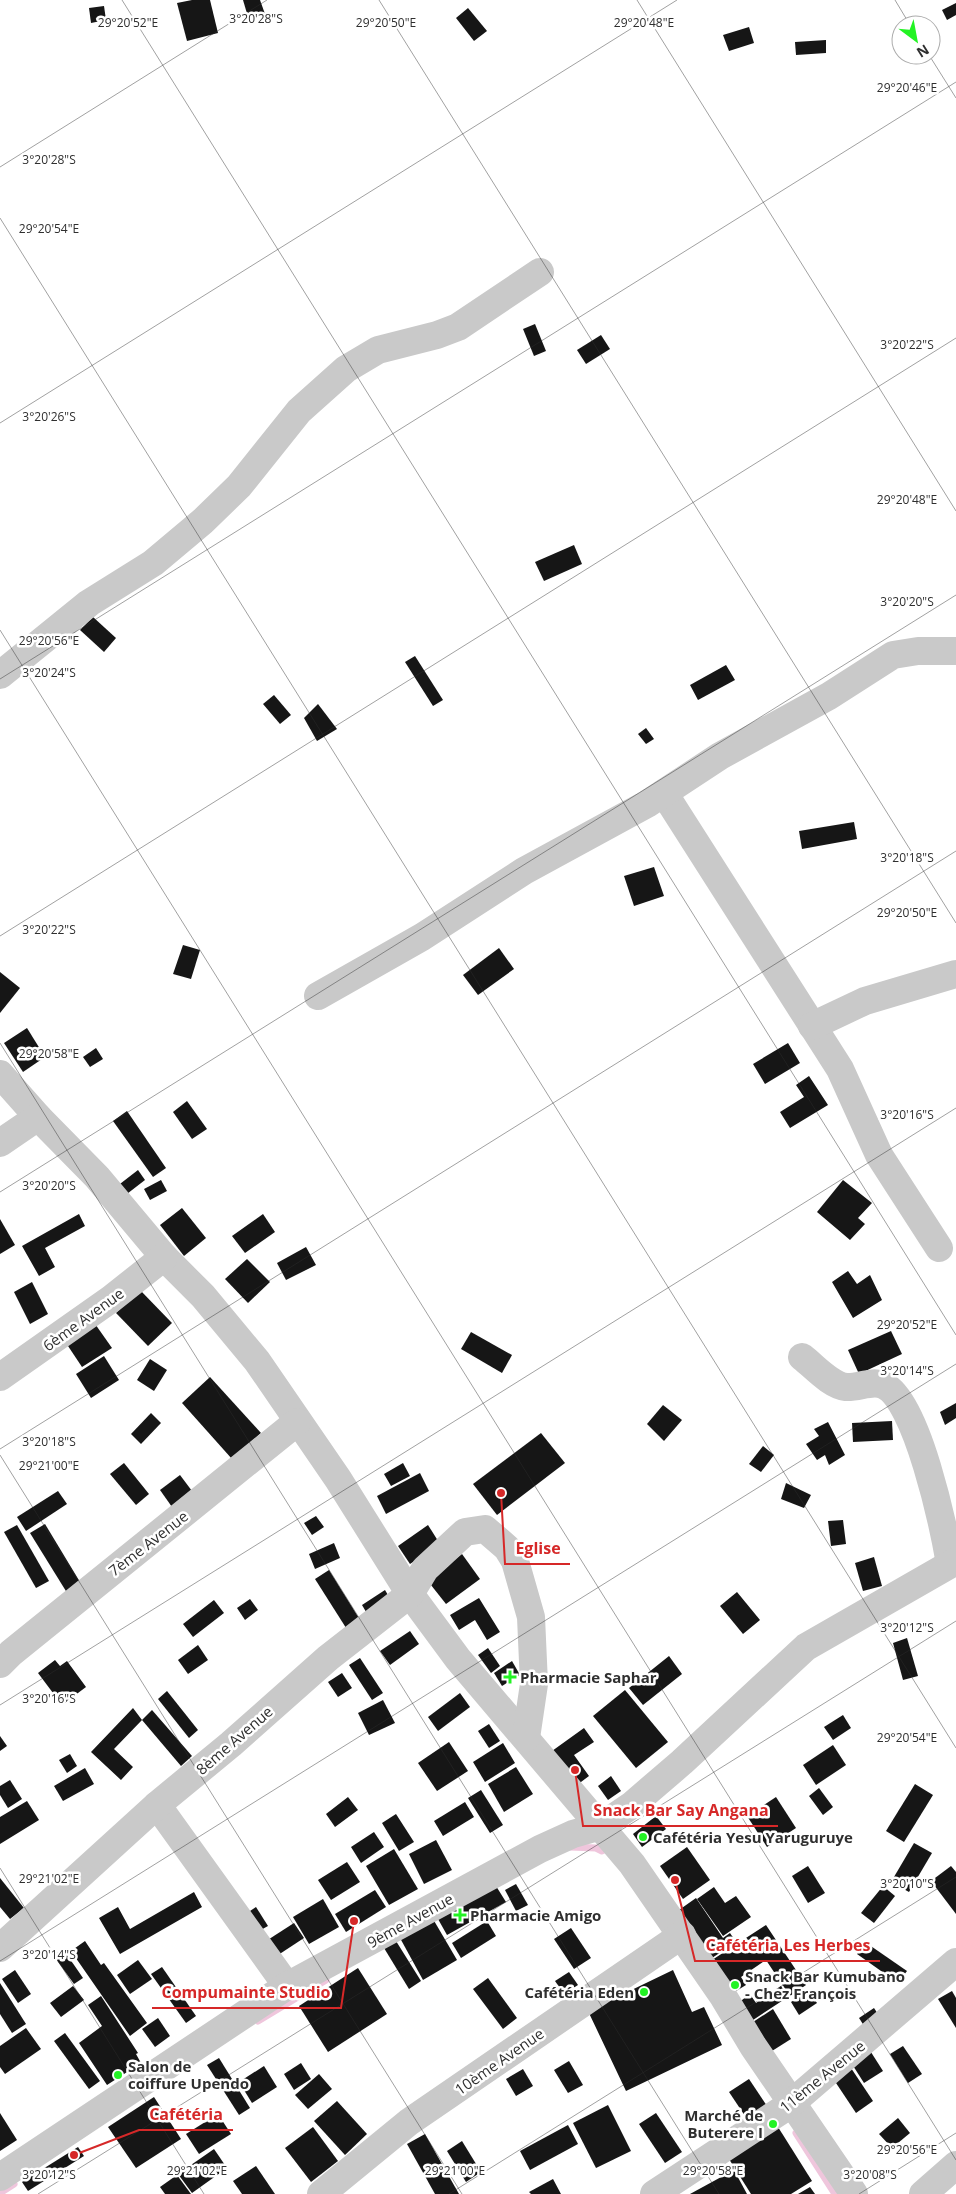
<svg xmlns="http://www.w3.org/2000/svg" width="956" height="2194" font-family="'Open Sans',sans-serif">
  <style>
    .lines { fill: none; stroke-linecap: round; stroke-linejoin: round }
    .stream { stroke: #efc6dc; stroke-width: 7 }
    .building { fill: #161616 }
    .minor { stroke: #c9c9c9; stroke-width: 28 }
    .ticks { fill: none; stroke: #2f2f2f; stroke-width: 1; stroke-opacity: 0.45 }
    .poi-dot { fill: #23f324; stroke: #fff; stroke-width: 2 }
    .labels { text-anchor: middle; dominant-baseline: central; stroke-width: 5; stroke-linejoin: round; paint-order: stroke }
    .street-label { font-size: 15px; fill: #2f2f2f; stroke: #fff }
    .poi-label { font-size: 15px; font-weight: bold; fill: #2f2f2f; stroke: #fff; text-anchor: start }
    .ticks-label { font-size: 12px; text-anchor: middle; fill: #2f2f2f; stroke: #fff; stroke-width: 5; stroke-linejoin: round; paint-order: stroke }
    .leader { fill: none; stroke: #d62828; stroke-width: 2 }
    .callout-dot { fill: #d62828; stroke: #fff; stroke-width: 2 }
    .callout-label { font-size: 16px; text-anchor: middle; font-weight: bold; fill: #d62828; stroke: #fff; stroke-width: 5; stroke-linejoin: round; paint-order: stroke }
  </style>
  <rect width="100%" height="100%" fill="#fff"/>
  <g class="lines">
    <!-- stream -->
    <g class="stream">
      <polyline points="570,1847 596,1848 602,1851 609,1847"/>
      <polyline points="258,2021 326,1980"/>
      <polyline points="796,2133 835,2194"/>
      <polyline points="0,2193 14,2184"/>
    </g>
  </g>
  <!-- building -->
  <g class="building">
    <polygon points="192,0 210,0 218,33 187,41 177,3"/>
    <polygon points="243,0 260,0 265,14 248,17"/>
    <polygon points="956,3 956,15 947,20 942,10"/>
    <polygon points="104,6 106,20 91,23 89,8"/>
    <polygon points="468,8 487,31 474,41 456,18"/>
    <polygon points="749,27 754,43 729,51 723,35"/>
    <polygon points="826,40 826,53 796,55 795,42"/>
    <polygon points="535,324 546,351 534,356 523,329"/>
    <polygon points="601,335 610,349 586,364 577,350"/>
    <polygon points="574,545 582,564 544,581 535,562"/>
    <polygon points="93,617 116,638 104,652 80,630"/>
    <polygon points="415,656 443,700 433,706 405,662"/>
    <polygon points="726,665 735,680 698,700 690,685"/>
    <polygon points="274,695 291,715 280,724 263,704"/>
    <polygon points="318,704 337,729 317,741 304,718"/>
    <polygon points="646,728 654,739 646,744 638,734"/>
    <polygon points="854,822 857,839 802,849 799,831"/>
    <polygon points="654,867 664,896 634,906 624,876"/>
    <polygon points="183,945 200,950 191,979 173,974"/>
    <polygon points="499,948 514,969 478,995 463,975"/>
    <polygon points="0,972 20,988 0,1013"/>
    <polygon points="27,1028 45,1057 23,1072 4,1043"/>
    <polygon points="788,1043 800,1063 765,1084 753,1064"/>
    <polygon points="96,1048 103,1059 90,1067 83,1057"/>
    <polygon points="809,1076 828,1105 790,1128 780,1112 804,1097 796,1085"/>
    <polygon points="187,1101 207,1129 192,1139 173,1112"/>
    <polygon points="127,1111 166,1168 153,1177 113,1121"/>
    <polygon points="138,1170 145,1180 123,1197 116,1187"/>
    <polygon points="161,1180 167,1191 150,1200 144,1189"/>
    <polygon points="843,1180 872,1203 858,1218 865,1224 850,1240 817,1212"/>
    <polygon points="182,1208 206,1238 184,1256 160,1225"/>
    <polygon points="79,1214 85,1226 45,1248 55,1267 39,1276 22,1246"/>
    <polygon points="263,1214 275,1232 245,1253 232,1236"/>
    <polygon points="0,1219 15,1245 0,1254"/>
    <polygon points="306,1247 316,1265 286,1280 277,1263"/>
    <polygon points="247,1259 270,1282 248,1303 225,1279"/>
    <polygon points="848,1271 857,1284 870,1275 882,1300 853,1318 832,1282"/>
    <polygon points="32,1282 48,1314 30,1324 14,1292"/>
    <polygon points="140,1290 172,1323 148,1346 116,1313"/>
    <polygon points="93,1321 112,1348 82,1367 64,1340"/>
    <polygon points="891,1331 902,1354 859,1374 848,1350"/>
    <polygon points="471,1332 512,1355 502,1373 461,1349"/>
    <polygon points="104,1356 119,1380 91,1398 76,1374"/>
    <polygon points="150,1359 167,1370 154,1391 137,1380"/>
    <polygon points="210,1377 261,1433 232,1459 182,1403"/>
    <polygon points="956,1403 956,1418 945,1425 940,1412"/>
    <polygon points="663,1405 682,1420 664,1441 647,1424"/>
    <polygon points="151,1413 161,1423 141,1444 131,1434"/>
    <polygon points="892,1421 893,1440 853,1442 852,1423"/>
    <polygon points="828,1422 845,1455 829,1465 825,1455 817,1460 806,1444 819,1436 814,1429"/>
    <polygon points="541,1433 565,1463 497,1515 473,1484"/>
    <polygon points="763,1446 774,1455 761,1472 749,1464"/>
    <polygon points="124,1463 149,1494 136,1505 110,1474"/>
    <polygon points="403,1463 410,1476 391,1486 384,1474"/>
    <polygon points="420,1473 429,1491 386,1514 377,1496"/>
    <polygon points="180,1475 192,1491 172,1507 160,1490"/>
    <polygon points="786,1483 811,1495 804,1508 781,1499"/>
    <polygon points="58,1491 67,1504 26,1531 17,1517"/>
    <polygon points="316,1516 324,1527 312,1535 304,1523"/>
    <polygon points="843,1520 846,1544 831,1546 828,1521"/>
    <polygon points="45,1524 83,1587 69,1596 30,1533"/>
    <polygon points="17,1525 49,1581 36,1588 4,1532"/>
    <polygon points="428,1525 440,1544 410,1564 398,1546"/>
    <polygon points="334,1543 340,1558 315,1569 309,1554"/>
    <polygon points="462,1554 480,1579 446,1604 427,1580"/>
    <polygon points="874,1557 882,1586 863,1591 855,1563"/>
    <polygon points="329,1570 362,1623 348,1631 315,1579"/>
    <polygon points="385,1590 392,1602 369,1617 362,1605"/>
    <polygon points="737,1592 760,1620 743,1634 720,1606"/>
    <polygon points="479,1598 500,1632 487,1640 475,1620 459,1630 450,1615"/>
    <polygon points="250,1599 258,1610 245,1620 237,1608"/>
    <polygon points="214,1600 224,1613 193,1637 183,1624"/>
    <polygon points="410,1631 419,1644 390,1665 380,1651"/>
    <polygon points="907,1638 918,1676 903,1680 893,1643"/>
    <polygon points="198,1645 208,1660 188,1674 178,1660"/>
    <polygon points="488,1648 500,1666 491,1673 478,1655"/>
    <polygon points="669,1656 682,1674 643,1705 629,1688"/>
    <polygon points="360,1658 383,1693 372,1700 349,1665"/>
    <polygon points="55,1660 60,1666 67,1661 86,1687 62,1705 38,1673"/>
    <polygon points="512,1661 520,1675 502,1686 494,1673"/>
    <polygon points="342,1673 352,1688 338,1697 328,1682"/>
    <polygon points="625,1690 668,1742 636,1768 593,1716"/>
    <polygon points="167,1691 198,1730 189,1738 158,1699"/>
    <polygon points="460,1693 470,1707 438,1731 428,1717"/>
    <polygon points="383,1700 395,1723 369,1735 358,1713"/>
    <polygon points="133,1708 142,1720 114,1749 133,1767 121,1780 91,1752"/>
    <polygon points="152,1710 192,1756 181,1766 142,1720"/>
    <polygon points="843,1715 851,1728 833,1740 824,1727"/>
    <polygon points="489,1724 500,1741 489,1748 478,1731"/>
    <polygon points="584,1728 594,1742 574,1755 589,1776 577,1785 552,1751"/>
    <polygon points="0,1736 7,1746 0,1751"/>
    <polygon points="449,1742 468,1771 437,1791 418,1763"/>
    <polygon points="503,1743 515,1763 485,1782 473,1762"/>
    <polygon points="833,1745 846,1765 816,1785 803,1765"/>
    <polygon points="70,1754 77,1766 67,1773 59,1760"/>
    <polygon points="516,1767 533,1794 504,1812 488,1784"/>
    <polygon points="85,1768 94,1784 63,1801 54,1786"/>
    <polygon points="611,1776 621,1791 608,1800 598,1786"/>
    <polygon points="10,1780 22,1799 8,1808 0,1795 0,1786"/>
    <polygon points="915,1784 933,1795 904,1842 886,1831"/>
    <polygon points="819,1788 833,1807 823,1815 809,1796"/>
    <polygon points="481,1790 503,1825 490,1833 468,1798"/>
    <polygon points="348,1797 358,1810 335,1827 326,1814"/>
    <polygon points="776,1797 796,1828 767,1847 747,1816"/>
    <polygon points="27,1801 39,1820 0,1844 0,1817"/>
    <polygon points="465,1802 474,1817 443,1836 434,1821"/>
    <polygon points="396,1814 414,1842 399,1851 382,1823"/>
    <polygon points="656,1816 666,1829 642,1847 633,1834"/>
    <polygon points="374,1832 384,1847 361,1863 351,1847"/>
    <polygon points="436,1840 452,1870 424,1884 409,1854"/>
    <polygon points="914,1843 932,1853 909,1892 891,1882"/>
    <polygon points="687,1847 710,1880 683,1899 660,1866"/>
    <polygon points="394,1849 418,1889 389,1905 366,1866"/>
    <polygon points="347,1862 360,1882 331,1900 318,1880"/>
    <polygon points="808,1866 825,1893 808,1903 792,1876"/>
    <polygon points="951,1866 956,1872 956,1914 931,1881"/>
    <polygon points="0,1878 24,1908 10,1919 0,1907"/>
    <polygon points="516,1884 528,1905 516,1911 505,1890"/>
    <polygon points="496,1886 506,1902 447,1935 438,1919"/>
    <polygon points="883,1886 895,1896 874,1923 861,1913"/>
    <polygon points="714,1887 725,1903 736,1896 751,1917 723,1936 697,1899"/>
    <polygon points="375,1890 386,1907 346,1932 335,1914"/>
    <polygon points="194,1892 202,1907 120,1954 99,1918 118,1907 130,1929"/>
    <polygon points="696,1898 723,1938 730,1933 736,1942 712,1958 679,1910"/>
    <polygon points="323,1899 339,1927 309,1944 293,1917"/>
    <polygon points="256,1907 268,1926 259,1931 247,1913"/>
    <polygon points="433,1919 457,1960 423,1980 400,1938"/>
    <polygon points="487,1921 496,1936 461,1958 452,1943"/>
    <polygon points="294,1923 304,1938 272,1959 263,1943"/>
    <polygon points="766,1925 806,1985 790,1996 766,1960 741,1977 746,1985 733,1993 712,1960"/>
    <polygon points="571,1928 591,1958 574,1969 554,1939"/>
    <polygon points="85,1941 101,1965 104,1963 147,2023 130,2036 71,1951"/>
    <polygon points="396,1941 421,1981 409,1989 384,1948"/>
    <polygon points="865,1942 907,1971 898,1983 857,1954"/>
    <polygon points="63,1949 83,1978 74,1984 53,1955"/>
    <polygon points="138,1960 152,1979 130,1994 117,1975"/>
    <polygon points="162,1967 196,2016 186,2023 151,1974"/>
    <polygon points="358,1968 387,2014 328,2052 299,2006"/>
    <polygon points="15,1970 31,1994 18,2003 2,1979"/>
    <polygon points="673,1970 692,2012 704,2007 722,2045 626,2091 588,2011"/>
    <polygon points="569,1972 578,1985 564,1994 555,1981"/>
    <polygon points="488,1978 517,2018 503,2029 473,1989"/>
    <polygon points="0,1983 26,2024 12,2033 0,2014"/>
    <polygon points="73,1986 84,2000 61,2017 50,2003"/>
    <polygon points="781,1986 788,1997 750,2022 738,2003 750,1994 756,2003"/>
    <polygon points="809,1991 817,2003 799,2015 791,2002"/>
    <polygon points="952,1991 956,1998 956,2028 938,1999"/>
    <polygon points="101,1996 138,2053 136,2054 141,2063 107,2085 79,2043 102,2026 88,2005"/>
    <polygon points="874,2008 883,2022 868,2032 859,2018"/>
    <polygon points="773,2009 791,2039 772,2051 753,2022"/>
    <polygon points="158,2018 170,2036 155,2047 142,2029"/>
    <polygon points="26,2028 41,2049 5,2074 0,2067 0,2046"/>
    <polygon points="65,2033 100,2081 89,2089 54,2041"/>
    <polygon points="903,2046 922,2074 908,2083 890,2054"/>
    <polygon points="869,2049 883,2071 864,2083 850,2061"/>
    <polygon points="219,2058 250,2108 239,2115 207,2065"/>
    <polygon points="569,2061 583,2085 568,2093 554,2070"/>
    <polygon points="301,2063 311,2079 294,2090 284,2074"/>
    <polygon points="849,2065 873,2101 856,2113 832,2077"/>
    <polygon points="264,2066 277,2087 252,2103 239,2082"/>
    <polygon points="523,2069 533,2086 516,2096 506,2079"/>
    <polygon points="319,2074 332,2089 308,2109 295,2095"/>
    <polygon points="749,2079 769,2109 749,2122 729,2092"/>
    <polygon points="154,2097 181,2139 136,2168 108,2127"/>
    <polygon points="337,2101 367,2134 345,2155 314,2121"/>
    <polygon points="608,2105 631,2151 596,2168 573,2123"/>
    <polygon points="0,2113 17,2140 0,2151"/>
    <polygon points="656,2113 682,2152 665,2163 639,2124"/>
    <polygon points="218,2114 231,2134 199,2154 186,2134"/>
    <polygon points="898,2118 910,2133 892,2148 879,2134"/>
    <polygon points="568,2125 578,2144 530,2170 520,2151"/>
    <polygon points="313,2127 338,2161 311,2182 285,2148"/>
    <polygon points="778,2127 812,2181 791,2194 751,2194 729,2159"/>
    <polygon points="425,2134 459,2194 435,2194 407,2144"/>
    <polygon points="462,2141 481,2172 466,2182 447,2151"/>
    <polygon points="78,2147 84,2156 28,2191 22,2182"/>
    <polygon points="214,2149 227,2168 192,2193 178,2174"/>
    <polygon points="256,2166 275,2194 242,2194 233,2181"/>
    <polygon points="734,2170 747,2194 690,2194"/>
    <polygon points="177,2175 191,2194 165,2194 160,2187"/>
    <polygon points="553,2179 561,2194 531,2194 529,2192"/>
    <polygon points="810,2187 815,2194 798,2194"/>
  </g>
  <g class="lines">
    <!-- minor -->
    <g class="minor">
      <polyline points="0,675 89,603 153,563 203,521 239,486 299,411 346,369 378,350 437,335 458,327 540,272"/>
      <polyline points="664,793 840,1069 879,1155 939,1248"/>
      <polyline points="318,996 422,937 524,871 647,804 720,756 829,696 893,655 918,651 956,651"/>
      <polyline points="812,1026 865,1001 956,974"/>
      <polyline points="0,1074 38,1117 97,1177 164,1257 203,1296 257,1361 338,1479 410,1594 458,1659 632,1864 723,1996 753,2046 854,2194"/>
      <polyline points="0,1143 38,1117"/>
      <path d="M802,1357C814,1366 830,1385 846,1387C858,1388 872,1380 883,1385C917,1398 944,1529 950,1564"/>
      <polyline points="0,1377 111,1299 164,1257"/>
      <polyline points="0,1664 11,1653 297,1422"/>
      <polyline points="157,1805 287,1986"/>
      <polyline points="0,1948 157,1805 231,1744 328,1658 410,1594 425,1569 465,1532 485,1529 507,1548 515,1561 531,1617 534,1684 526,1738"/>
      <polyline points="0,2177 287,1986 540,1849 573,1834 601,1826 632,1805 682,1762 806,1647 956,1561"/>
      <polyline points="321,2194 409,2122 682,1935"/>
      <polyline points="654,2194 788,2106 956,1962"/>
      <polyline points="923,2194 956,2165"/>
    </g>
  </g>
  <!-- ticks -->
  <path class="ticks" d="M122,0L956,1335M379,0L956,923M637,0L956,511M895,0L910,25M929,55L956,98M0,167L267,0M0,218L956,1748M0,423L677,0M0,630L956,2160M0,679L956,82M0,936L956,338M0,1043L719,2194M0,1192L956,595M0,1449L956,851M0,1455L462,2194M0,1705L956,1108M0,1868L204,2194M0,1961L956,1364M38,2194L956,1621M449,2194L956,1877M859,2194L956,2133"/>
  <!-- markers -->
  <g class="poi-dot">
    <path d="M507.5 1669.5h5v5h5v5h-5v5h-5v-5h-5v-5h5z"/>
    <circle cx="643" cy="1837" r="5"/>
    <path d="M457.5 1907.5h5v5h5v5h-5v5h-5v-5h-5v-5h5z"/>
    <circle cx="735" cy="1985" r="5"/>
    <circle cx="644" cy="1992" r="5"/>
    <circle cx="118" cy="2075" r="5"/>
    <circle cx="773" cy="2124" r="5"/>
  </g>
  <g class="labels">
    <!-- street labels -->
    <g class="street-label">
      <text transform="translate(83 1319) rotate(-36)">6ème Avenue</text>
      <text transform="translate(148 1543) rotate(-38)">7ème Avenue</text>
      <text transform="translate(234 1740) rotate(-41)">8ème Avenue</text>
      <text transform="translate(410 1920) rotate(-29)">9ème Avenue</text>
      <text transform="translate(499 2061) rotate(-35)">10ème Avenue</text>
      <text transform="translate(822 2076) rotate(-39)">11ème Avenue</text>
    </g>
    <!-- poi labels -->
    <g class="poi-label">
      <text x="520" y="1677">Pharmacie Saphar</text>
      <text x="653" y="1837">Cafétéria Yesu Yaruguruye</text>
      <text x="470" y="1915">Pharmacie Amigo</text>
      <text x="745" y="1976">Snack Bar Kumubano<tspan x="745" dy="17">- Chez François</tspan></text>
      <text x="634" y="1992" text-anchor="end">Cafétéria Eden</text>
      <text x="128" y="2066">Salon de<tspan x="128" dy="17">coiffure Upendo</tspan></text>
      <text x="763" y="2115" text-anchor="end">Marché de<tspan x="763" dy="17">Buterere I</tspan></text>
    </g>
  </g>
  <g class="ticks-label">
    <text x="256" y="23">3°20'28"S</text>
    <text x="644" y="27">29°20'48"E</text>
    <text x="128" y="27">29°20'52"E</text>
    <text x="386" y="27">29°20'50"E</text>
    <text x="907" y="92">29°20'46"E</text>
    <text x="49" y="164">3°20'28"S</text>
    <text x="49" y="233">29°20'54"E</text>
    <text x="907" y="349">3°20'22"S</text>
    <text x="49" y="421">3°20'26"S</text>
    <text x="907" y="504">29°20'48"E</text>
    <text x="907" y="606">3°20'20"S</text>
    <text x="49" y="645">29°20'56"E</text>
    <text x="49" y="677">3°20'24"S</text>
    <text x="907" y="862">3°20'18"S</text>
    <text x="907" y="917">29°20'50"E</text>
    <text x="49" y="934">3°20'22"S</text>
    <text x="49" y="1058">29°20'58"E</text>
    <text x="907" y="1119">3°20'16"S</text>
    <text x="49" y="1190">3°20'20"S</text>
    <text x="907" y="1329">29°20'52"E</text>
    <text x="907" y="1375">3°20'14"S</text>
    <text x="49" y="1446">3°20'18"S</text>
    <text x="49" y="1470">29°21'00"E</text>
    <text x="907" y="1632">3°20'12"S</text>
    <text x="49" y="1703">3°20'16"S</text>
    <text x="907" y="1742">29°20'54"E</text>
    <text x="49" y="1883">29°21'02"E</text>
    <text x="907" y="1888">3°20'10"S</text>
    <text x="49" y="1959">3°20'14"S</text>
    <text x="907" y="2154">29°20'56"E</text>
    <text x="197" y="2175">29°21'02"E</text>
    <text x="455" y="2175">29°21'00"E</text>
    <text x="713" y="2175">29°20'58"E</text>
    <text x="49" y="2179">3°20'12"S</text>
    <text x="870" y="2179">3°20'08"S</text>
  </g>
  <!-- callouts -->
  <path class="leader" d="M501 1493L505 1564H570M575 1770L583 1826H778M675 1880L695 1961H880M354 1921L341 2008H152M74 2155L139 2130H233"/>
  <g class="callout-dot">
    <circle cx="501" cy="1493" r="5"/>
    <circle cx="575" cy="1770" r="5"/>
    <circle cx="675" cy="1880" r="5"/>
    <circle cx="354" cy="1921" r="5"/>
    <circle cx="74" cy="2155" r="5"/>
  </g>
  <g class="callout-label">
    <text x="538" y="1554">Eglise</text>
    <text x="681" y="1816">Snack Bar Say Angana</text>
    <text x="788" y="1951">Cafétéria Les Herbes</text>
    <text x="246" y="1998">Compumainte Studio</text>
    <text x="186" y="2120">Cafétéria</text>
  </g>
  <!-- north arrow -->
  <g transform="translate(916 40) rotate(148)"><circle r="24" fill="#ffffff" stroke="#acacac"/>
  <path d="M0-4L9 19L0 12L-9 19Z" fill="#23f324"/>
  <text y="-8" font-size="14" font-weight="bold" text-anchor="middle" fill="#2f2f2f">N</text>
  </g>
</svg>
